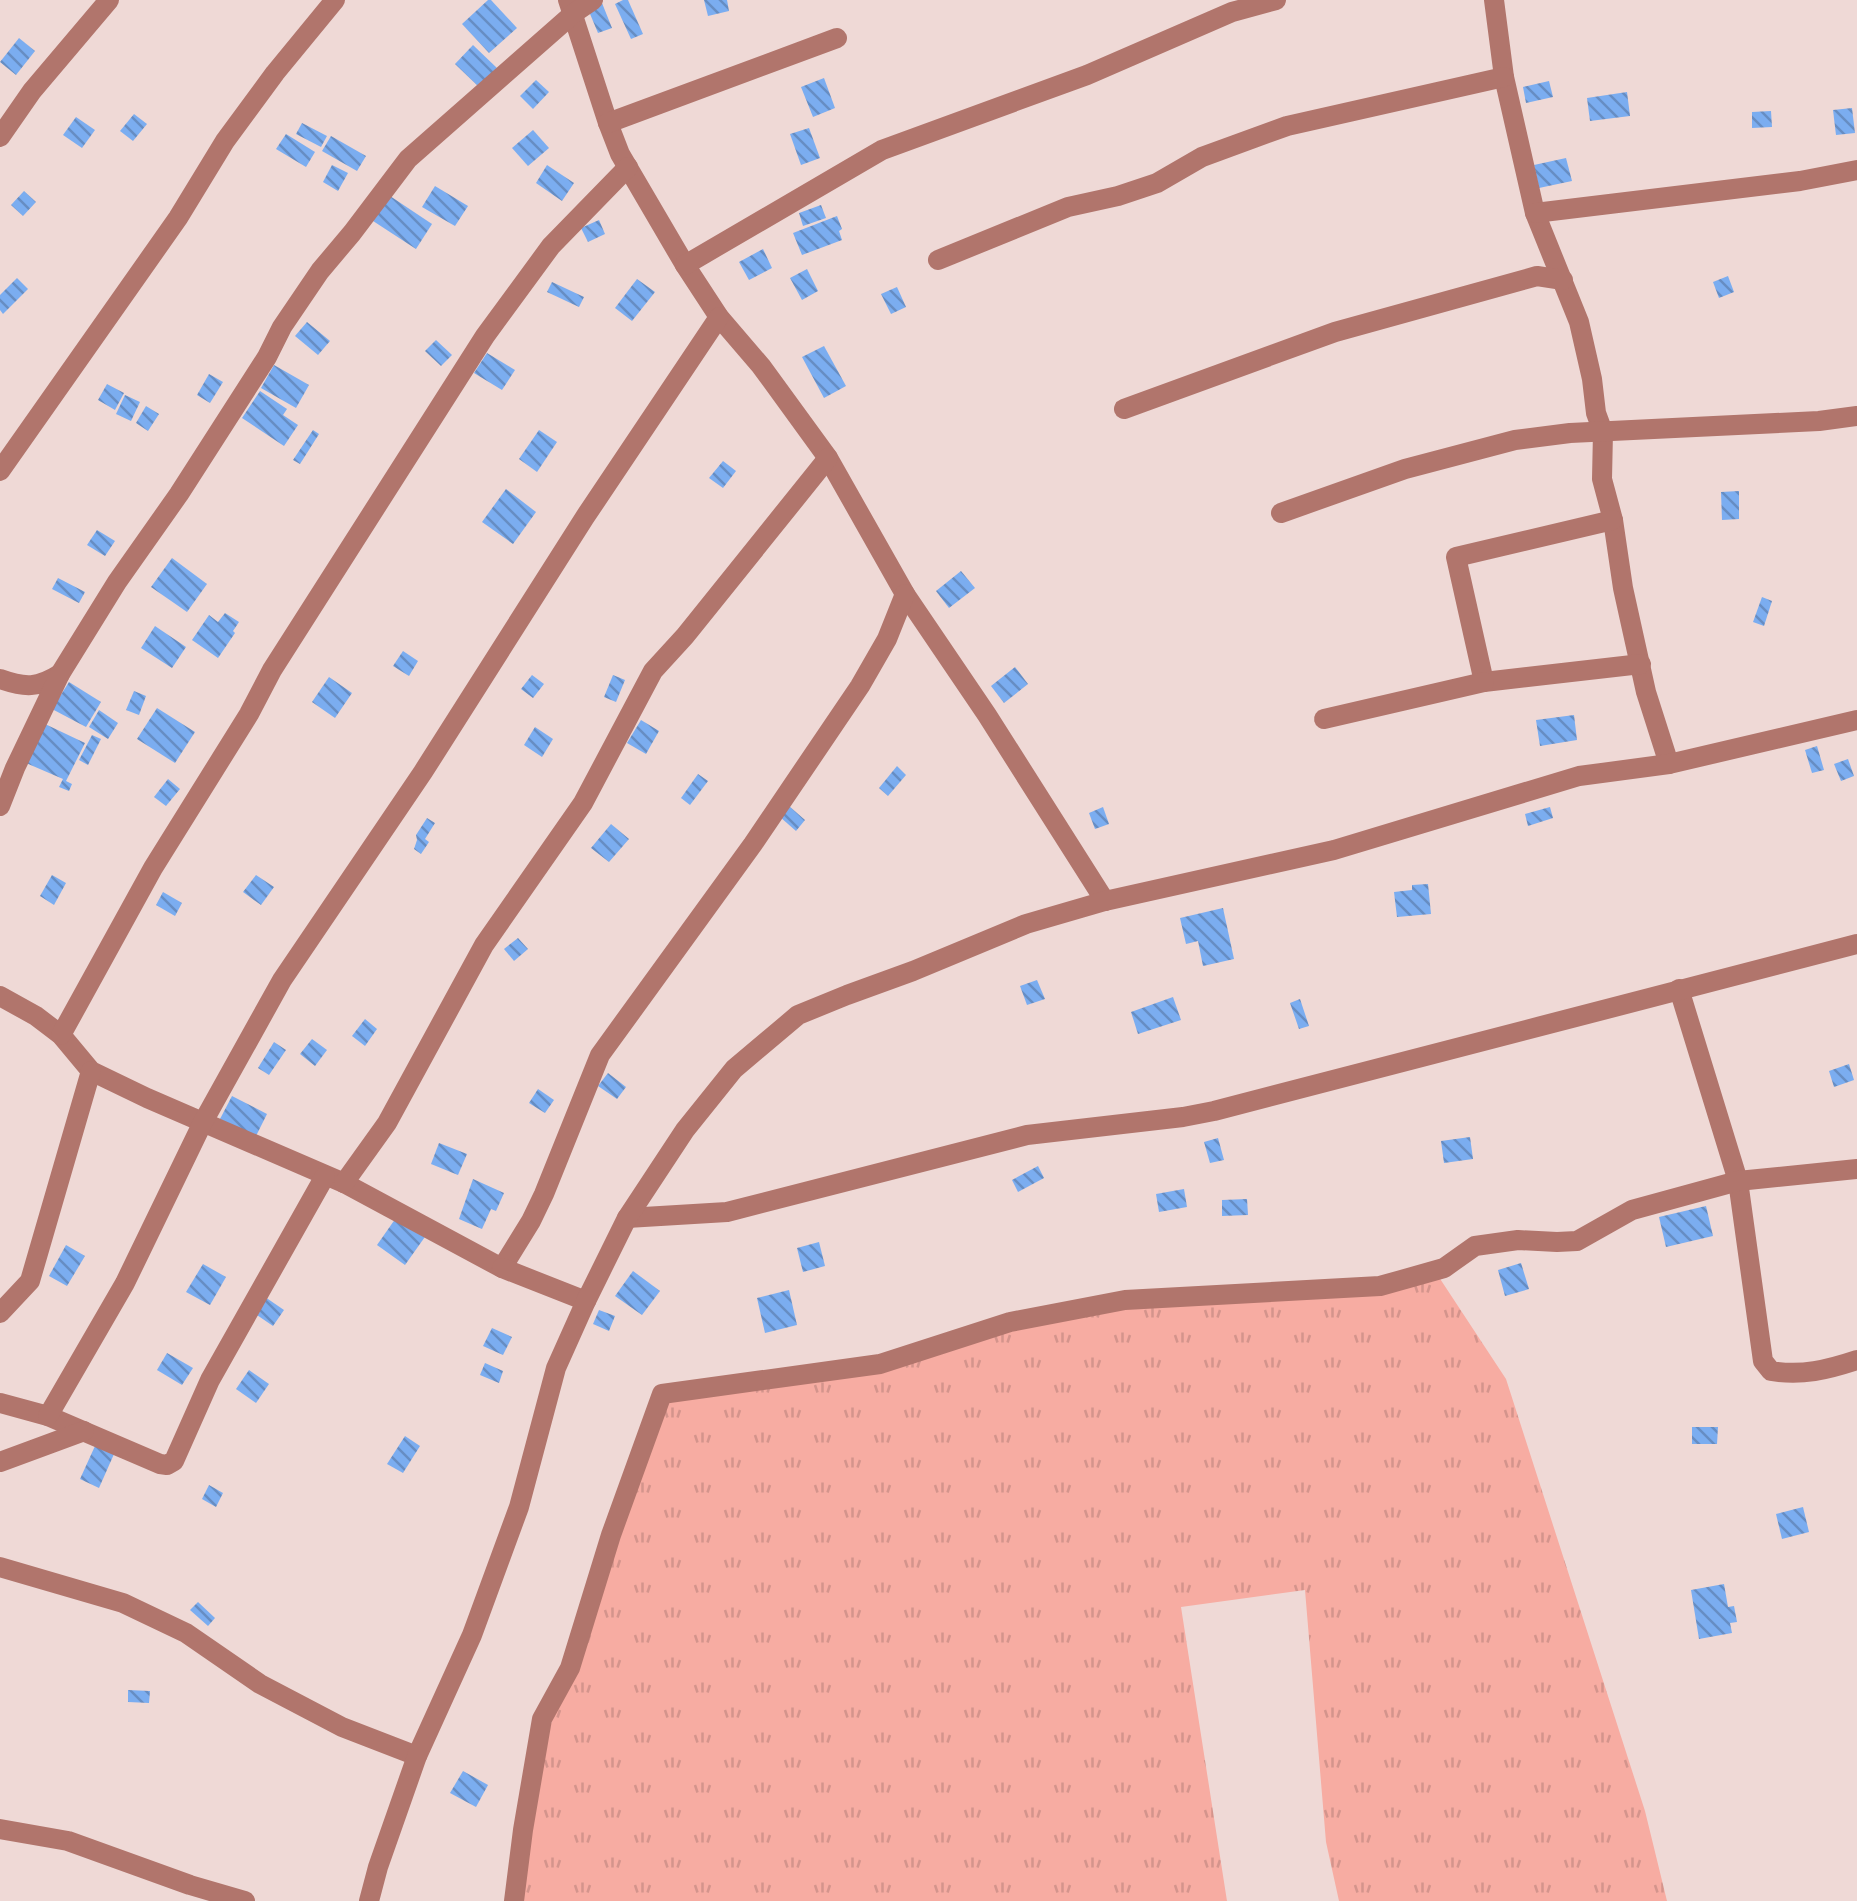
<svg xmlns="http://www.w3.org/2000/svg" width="1857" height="1901" font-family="'Space Grotesk',sans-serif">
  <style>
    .grass { fill: url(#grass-tufts) }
    .building { fill: url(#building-back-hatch) }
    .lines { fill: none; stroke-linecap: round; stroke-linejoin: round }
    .minor { stroke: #b1756c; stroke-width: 20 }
  </style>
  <defs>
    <pattern id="grass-tufts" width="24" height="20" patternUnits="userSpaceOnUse" patternTransform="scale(2.5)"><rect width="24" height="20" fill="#f7aca2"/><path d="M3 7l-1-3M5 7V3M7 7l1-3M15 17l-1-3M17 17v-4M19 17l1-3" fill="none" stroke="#d4948c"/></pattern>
    <pattern id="building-back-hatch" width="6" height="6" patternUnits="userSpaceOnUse" patternTransform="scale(2.5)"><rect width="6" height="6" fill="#7badf0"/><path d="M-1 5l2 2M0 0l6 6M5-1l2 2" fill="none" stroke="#668dc3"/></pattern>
  </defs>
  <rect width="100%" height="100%" fill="#efd9d6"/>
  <!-- grass -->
  <polygon class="grass" points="1429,1262 1506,1379 1645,1811 1667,1901 1339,1901 1326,1842 1305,1590 1181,1607 1227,1901 521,1901 523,1838 562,1679 664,1396 903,1352 1156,1290 1396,1279"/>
  <!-- building -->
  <g class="building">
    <polygon points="488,0 491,0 517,28 489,53 462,24"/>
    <polygon points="623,0 628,0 643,34 631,39 615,4"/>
    <polygon points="704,0 727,0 729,11 708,16"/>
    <polygon points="602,3 612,28 598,33 588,9"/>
    <polygon points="19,38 35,51 16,75 0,62"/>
    <polygon points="473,45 498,69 480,88 455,64"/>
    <polygon points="824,78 835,108 813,117 801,87"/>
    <polygon points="536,80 549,92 533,109 520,96"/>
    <polygon points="1549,81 1553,97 1526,103 1523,87"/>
    <polygon points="1627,92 1630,116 1590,121 1587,98"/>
    <polygon points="1852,108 1855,133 1836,135 1833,110"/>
    <polygon points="1771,111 1772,127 1752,128 1752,112"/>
    <polygon points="134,114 147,124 133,141 120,131"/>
    <polygon points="76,117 95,130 82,148 63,135"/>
    <polygon points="302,123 327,136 321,147 296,134"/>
    <polygon points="809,128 820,158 801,165 790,134"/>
    <polygon points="533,130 549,148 528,166 512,148"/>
    <polygon points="286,134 315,152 306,167 276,149"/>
    <polygon points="331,136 366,156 357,171 322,151"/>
    <polygon points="1566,158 1572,181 1539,188 1534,165"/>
    <polygon points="332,165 348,173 338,191 323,182"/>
    <polygon points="547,165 574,183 562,201 536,183"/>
    <polygon points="435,186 468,206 455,226 422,207"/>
    <polygon points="24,191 36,202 23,216 11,205"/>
    <polygon points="387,194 432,224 416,249 370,219"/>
    <polygon points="821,205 826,218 803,226 799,213"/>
    <polygon points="837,216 842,229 839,231 842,240 802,255 793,233"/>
    <polygon points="599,220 605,234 588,242 581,228"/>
    <polygon points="763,249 772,268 749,280 739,262"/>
    <polygon points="807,269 818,291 802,300 790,278"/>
    <polygon points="1728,276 1734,292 1719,298 1713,282"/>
    <polygon points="17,278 28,289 3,314 0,310 0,295"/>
    <polygon points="637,279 655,292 632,321 615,308"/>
    <polygon points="552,282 584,297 579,307 547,292"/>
    <polygon points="897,287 906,307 891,314 881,294"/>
    <polygon points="307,322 330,341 318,355 295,336"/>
    <polygon points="436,340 452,355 441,366 425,351"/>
    <polygon points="824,346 846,386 824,398 802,357"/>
    <polygon points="487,353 515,370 502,390 474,373"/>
    <polygon points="274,365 309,385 296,408 261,388"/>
    <polygon points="209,374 223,382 210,403 197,395"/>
    <polygon points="107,384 124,393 115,410 98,400"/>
    <polygon points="260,391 287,409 283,415 298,425 284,446 242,418"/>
    <polygon points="125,395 140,402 131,421 116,414"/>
    <polygon points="146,406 159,414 148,431 136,423"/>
    <polygon points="313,430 319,434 300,464 293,460"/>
    <polygon points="539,430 557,442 537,472 519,459"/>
    <polygon points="723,461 736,471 723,488 709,478"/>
    <polygon points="506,489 536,512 513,544 482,522"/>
    <polygon points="1739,491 1739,519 1722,520 1721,492"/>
    <polygon points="97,530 115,541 105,556 87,545"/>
    <polygon points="172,558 207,584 187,612 151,587"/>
    <polygon points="961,571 975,588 949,608 936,591"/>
    <polygon points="58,578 85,592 79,603 52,589"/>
    <polygon points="1762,597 1772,601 1764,626 1753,622"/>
    <polygon points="225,613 239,622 233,631 235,633 218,658 192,640 209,615 218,622"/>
    <polygon points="155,626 186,647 172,668 141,648"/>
    <polygon points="403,651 418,661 409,676 393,666"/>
    <polygon points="1015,667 1028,684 1004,703 991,686"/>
    <polygon points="532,675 544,684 533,698 521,689"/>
    <polygon points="613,675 625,680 616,702 604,697"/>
    <polygon points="329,677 352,693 335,718 312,702"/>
    <polygon points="69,682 101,702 86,727 52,709"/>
    <polygon points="134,691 146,696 139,715 126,710"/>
    <polygon points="157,708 195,732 175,763 137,739"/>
    <polygon points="99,710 118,723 108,739 89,727"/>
    <polygon points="1574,715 1577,740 1540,746 1536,720"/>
    <polygon points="641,720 659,731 646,754 627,743"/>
    <polygon points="45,724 85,743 66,781 72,784 69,791 59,787 63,779 26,763"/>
    <polygon points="535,727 553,739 542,757 524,745"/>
    <polygon points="92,735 101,739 88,765 79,760"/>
    <polygon points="1817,746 1824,770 1812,773 1805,750"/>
    <polygon points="1848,759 1854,776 1841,781 1834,764"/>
    <polygon points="897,766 906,775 888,796 879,788"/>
    <polygon points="698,774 708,781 690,805 681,798"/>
    <polygon points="168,779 180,789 166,806 154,797"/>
    <polygon points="789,806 805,820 796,831 780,817"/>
    <polygon points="1103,807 1109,824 1095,829 1089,813"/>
    <polygon points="1550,807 1553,818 1528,826 1525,814"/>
    <polygon points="427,818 435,823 425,839 429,842 421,854 414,849 417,840 416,835"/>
    <polygon points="611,824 629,839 609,862 591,848"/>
    <polygon points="52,875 66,883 54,905 40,896"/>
    <polygon points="256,875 274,887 261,905 243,892"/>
    <polygon points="1428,884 1431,914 1397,917 1394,892 1412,890 1412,885"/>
    <polygon points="163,892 182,903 175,916 156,905"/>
    <polygon points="1223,908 1234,959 1203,966 1198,941 1186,944 1180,918"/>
    <polygon points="518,938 528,949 514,961 504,949"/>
    <polygon points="1037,980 1045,999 1027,1005 1020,986"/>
    <polygon points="1173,997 1181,1020 1138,1034 1131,1012"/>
    <polygon points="1300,999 1309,1026 1299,1029 1290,1003"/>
    <polygon points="365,1019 377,1029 365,1046 352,1036"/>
    <polygon points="312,1039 327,1050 315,1066 300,1054"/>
    <polygon points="274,1042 286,1050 269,1075 258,1068"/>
    <polygon points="1849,1064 1854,1080 1834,1087 1829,1071"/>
    <polygon points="608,1073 626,1087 617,1099 598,1086"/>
    <polygon points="538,1089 554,1100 545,1113 529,1103"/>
    <polygon points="232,1096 267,1114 255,1138 220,1119"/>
    <polygon points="1470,1137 1473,1159 1444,1163 1441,1141"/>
    <polygon points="1218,1138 1224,1160 1210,1163 1204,1142"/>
    <polygon points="439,1143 467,1154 458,1175 431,1164"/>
    <polygon points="1038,1166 1044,1178 1018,1192 1012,1180"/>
    <polygon points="473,1179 504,1193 496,1211 491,1209 482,1229 459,1219"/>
    <polygon points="1184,1189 1187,1207 1159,1212 1156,1194"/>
    <polygon points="1247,1199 1248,1215 1222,1216 1222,1200"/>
    <polygon points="1706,1206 1713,1236 1666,1247 1659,1217"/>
    <polygon points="398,1215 427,1234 405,1265 377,1245"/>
    <polygon points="819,1242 825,1266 803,1272 797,1248"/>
    <polygon points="66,1245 85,1256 67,1286 49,1276"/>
    <polygon points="1521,1263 1529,1289 1505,1296 1498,1270"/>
    <polygon points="203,1264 226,1277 210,1305 186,1292"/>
    <polygon points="633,1271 660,1291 642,1315 615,1296"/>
    <polygon points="789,1290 797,1325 765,1333 757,1298"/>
    <polygon points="265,1297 284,1310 273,1326 254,1313"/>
    <polygon points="599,1310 615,1316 609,1331 593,1324"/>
    <polygon points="492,1328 512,1337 503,1355 483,1346"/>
    <polygon points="167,1353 193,1368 182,1385 157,1370"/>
    <polygon points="485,1363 503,1371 499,1383 480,1375"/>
    <polygon points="249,1370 269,1384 256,1403 236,1389"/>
    <polygon points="1692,1427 1718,1427 1717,1444 1692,1444"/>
    <polygon points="405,1436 420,1446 403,1473 387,1464"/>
    <polygon points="95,1446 114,1454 99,1488 80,1479"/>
    <polygon points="209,1485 223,1493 216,1507 202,1499"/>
    <polygon points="1803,1507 1809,1532 1782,1539 1776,1514"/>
    <polygon points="1724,1584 1728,1607 1734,1606 1737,1622 1730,1623 1732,1633 1699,1639 1691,1590"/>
    <polygon points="198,1602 215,1618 208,1626 190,1610"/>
    <polygon points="128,1690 150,1691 149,1703 128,1702"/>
    <polygon points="463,1771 488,1785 476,1807 450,1793"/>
  </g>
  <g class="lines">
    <!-- minor -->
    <g class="minor">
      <polyline points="568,0 608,123 620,154 685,265 719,317 761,366 828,458 905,594 987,715 1105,901"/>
      <polyline points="1494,0 1504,77 1535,213 1579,322 1592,379 1596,413 1603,432 1602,479 1613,520 1623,588 1646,692 1669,764"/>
      <polyline points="608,123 837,38"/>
      <polyline points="0,137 32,91 109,0"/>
      <polyline points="1535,213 1800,181 1857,170"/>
      <polyline points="938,260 1068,207 1118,196 1157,183 1202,157 1287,126 1504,77"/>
      <polyline points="685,265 882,150 1087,75 1232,12 1276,0"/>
      <polyline points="1124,409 1335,332 1537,276 1563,280"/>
      <polyline points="0,471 178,218 225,141 275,73 335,0"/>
      <polyline points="1281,513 1405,469 1515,440 1570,433 1819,421 1857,416"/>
      <polyline points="1613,520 1456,557 1484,682 1641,664"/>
      <path d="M0,679C25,688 38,688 60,674"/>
      <polyline points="1324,719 1484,682"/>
      <polyline points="0,806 15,768 60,674 117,582 179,494 267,357 282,327 320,271 352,233 408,159 574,13 593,0"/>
      <path d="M1679,989L1738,1181L1763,1361L1771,1371C1802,1376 1827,1370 1857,1360"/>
      <polyline points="0,996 36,1016 61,1035 91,1071 147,1098 344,1183 502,1268 531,1221 544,1194 600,1055 753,844 860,686 887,639 905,594"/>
      <polyline points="61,1035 153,868 249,714 272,670 485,336 551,246 628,167"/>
      <polyline points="344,1183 387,1123 484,945 583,803 653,671 685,636 828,458"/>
      <polyline points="627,1218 727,1212 1027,1135 1183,1117 1214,1111 1857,944"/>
      <polyline points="502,1268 586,1301"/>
      <polyline points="0,1313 30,1281 91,1071"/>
      <polyline points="0,1403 48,1416 160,1464 167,1465 174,1461 210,1380 325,1176"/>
      <polyline points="48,1416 125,1283 203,1122 282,980 423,772 585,517 719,317"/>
      <polyline points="0,1462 84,1431"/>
      <polyline points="0,1567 123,1603 186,1633 260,1684 342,1727 417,1756"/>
      <polyline points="0,1829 68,1841 190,1885 245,1901"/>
      <polyline points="369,1901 378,1867 417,1756 472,1635 519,1507 556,1368 586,1301 627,1218 685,1130 734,1069 798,1015 847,995 913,971 1026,924 1105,901 1334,850 1579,776 1669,764 1857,720"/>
      <polyline points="514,1901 523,1830 542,1719 570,1668 611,1535 662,1394 880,1364 1010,1322 1125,1300 1380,1286 1444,1268 1475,1246 1518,1240 1557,1242 1577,1241 1632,1210 1738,1181 1857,1169"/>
    </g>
  </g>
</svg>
